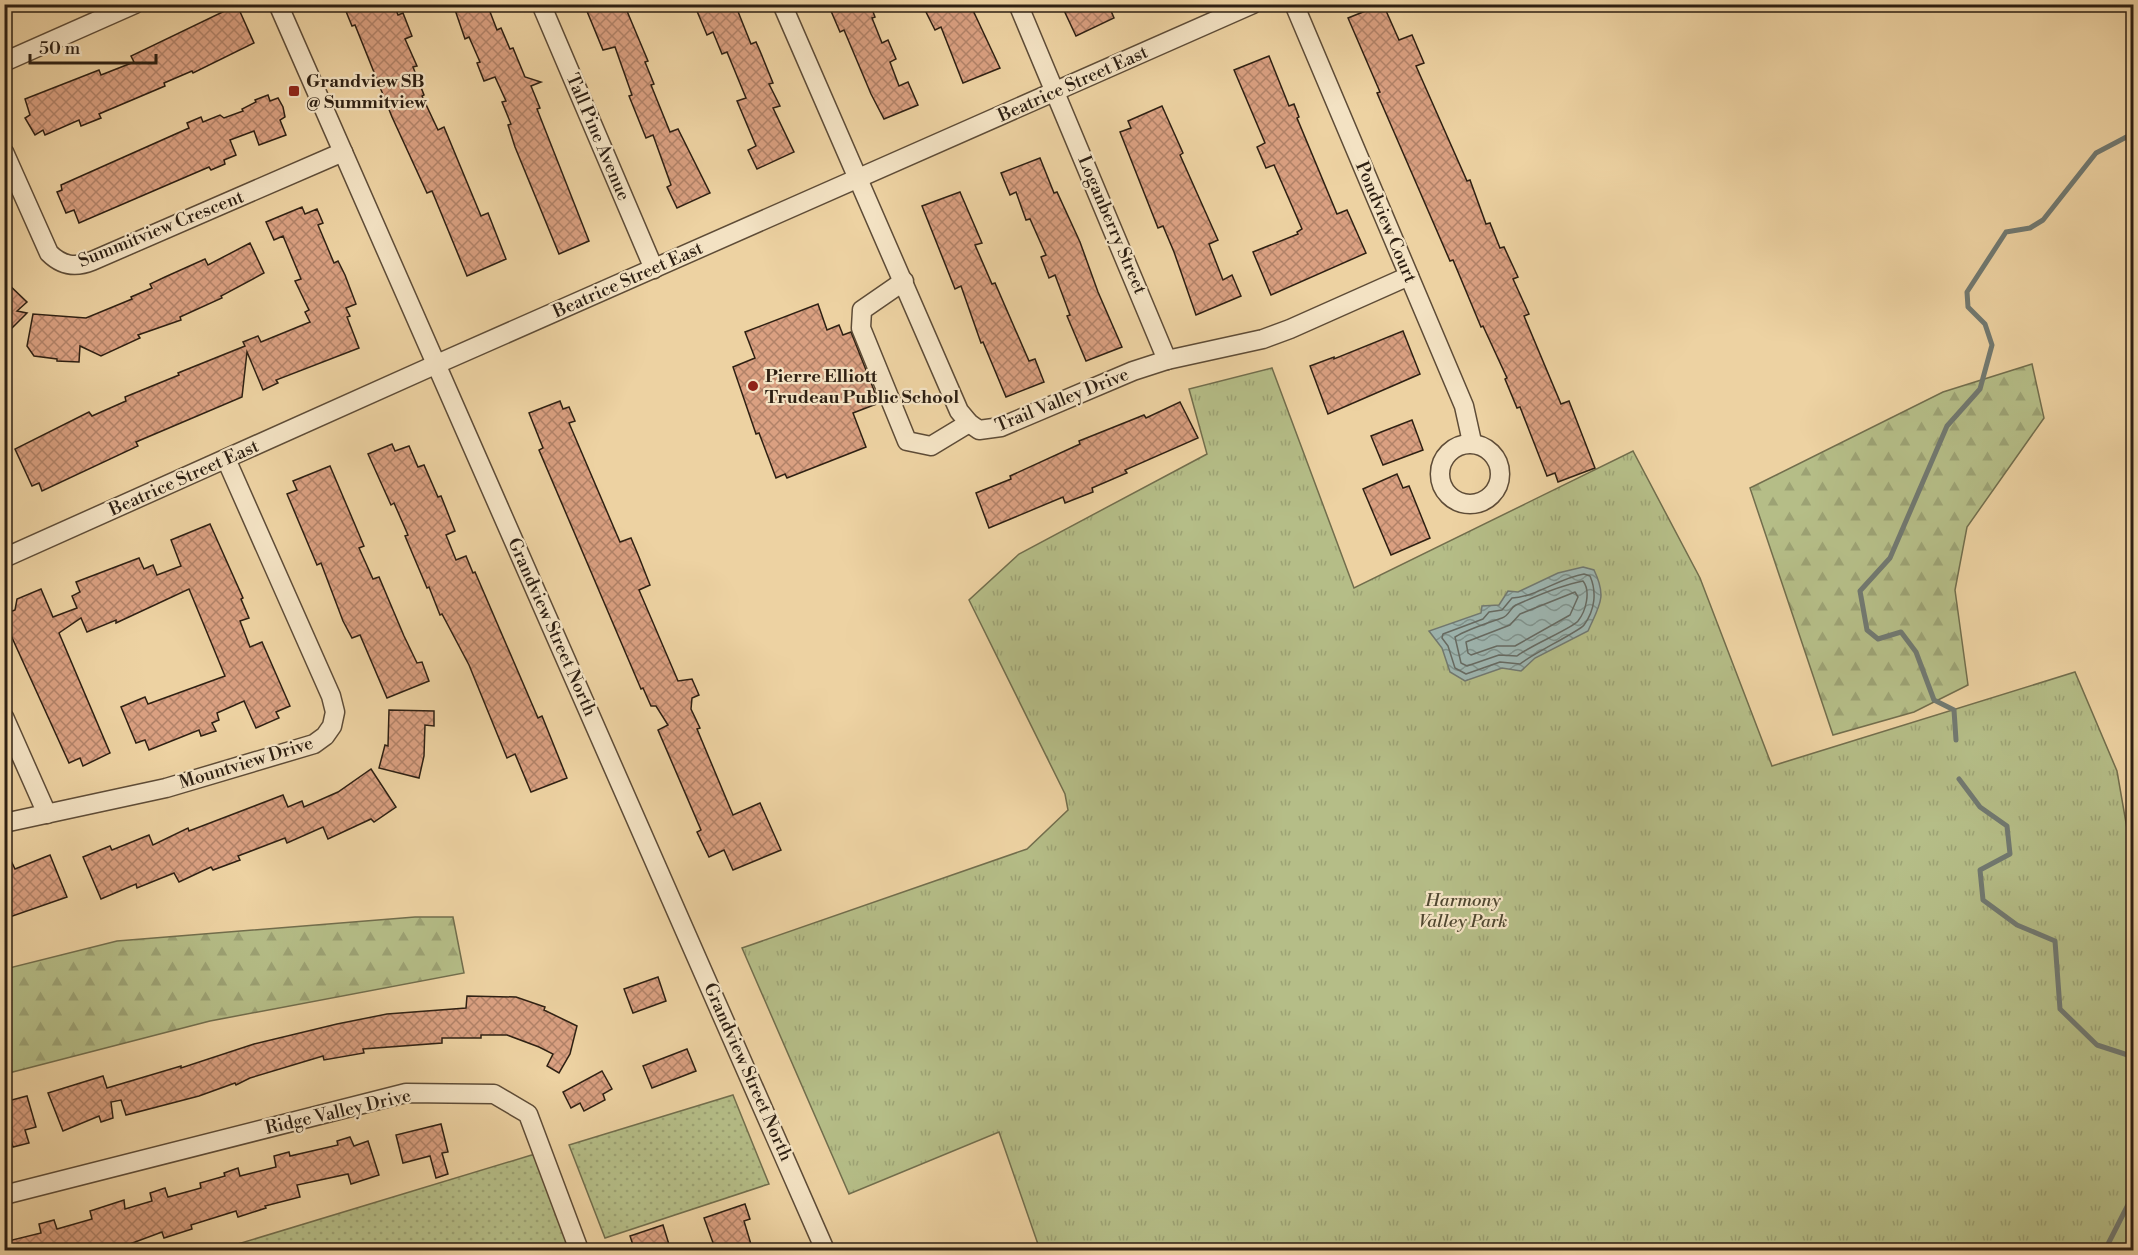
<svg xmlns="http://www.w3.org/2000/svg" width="2138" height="1255" font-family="'Libre Bodoni',serif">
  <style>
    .grass { fill: url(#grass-dots); stroke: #726e4d; stroke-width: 1.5 }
    .forest { fill: url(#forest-firs); stroke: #726e4d; stroke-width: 1.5 }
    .park { fill: url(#park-tufts); stroke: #726e4d; stroke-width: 1.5 }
    .water { fill: url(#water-waves); stroke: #717971; stroke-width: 1.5 }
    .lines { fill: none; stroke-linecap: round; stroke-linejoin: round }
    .shore { stroke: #666a62; stroke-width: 1.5 }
    .stream { stroke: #717971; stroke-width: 5 }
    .building { fill: url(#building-cross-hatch); stroke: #2e2013; stroke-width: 1.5 }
    .minor-casing { stroke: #5e4c37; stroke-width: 21 }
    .minor { stroke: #f3e2c3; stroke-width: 18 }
    .poi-dot { fill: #8f2418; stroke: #f3e2c3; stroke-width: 2 }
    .labels { text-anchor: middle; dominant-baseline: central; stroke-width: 4.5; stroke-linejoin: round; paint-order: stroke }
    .poi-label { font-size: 18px; font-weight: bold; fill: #2e2013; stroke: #f3e2c3; text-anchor: start }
    .street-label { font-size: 18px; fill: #2e2013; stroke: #f3e2c3 }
    .park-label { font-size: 18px; font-style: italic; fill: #504730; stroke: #f3e2c3 }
  </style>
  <defs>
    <pattern id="grass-dots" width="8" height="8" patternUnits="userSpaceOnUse" patternTransform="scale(1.5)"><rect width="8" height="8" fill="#b5bd87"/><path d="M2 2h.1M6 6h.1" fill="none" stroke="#9ca274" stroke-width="1.8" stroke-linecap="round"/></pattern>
    <pattern id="forest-firs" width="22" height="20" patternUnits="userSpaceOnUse" patternTransform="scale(1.5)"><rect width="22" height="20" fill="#b5bd87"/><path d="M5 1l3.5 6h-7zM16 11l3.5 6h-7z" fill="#9ca274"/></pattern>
    <pattern id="park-tufts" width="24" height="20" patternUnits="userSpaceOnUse" patternTransform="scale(1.5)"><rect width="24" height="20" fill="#b5bd87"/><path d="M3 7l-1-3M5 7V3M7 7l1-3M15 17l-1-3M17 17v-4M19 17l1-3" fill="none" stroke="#9ca274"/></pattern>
    <pattern id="water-waves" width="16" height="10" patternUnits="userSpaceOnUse" patternTransform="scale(1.5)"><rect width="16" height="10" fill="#9db5b0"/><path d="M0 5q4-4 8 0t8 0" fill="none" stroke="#80938e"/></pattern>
    <pattern id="building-cross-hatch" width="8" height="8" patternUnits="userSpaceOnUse" patternTransform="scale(1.5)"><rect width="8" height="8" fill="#daa081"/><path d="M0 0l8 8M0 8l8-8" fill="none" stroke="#b18268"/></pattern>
  </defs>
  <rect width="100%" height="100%" fill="#edd2a2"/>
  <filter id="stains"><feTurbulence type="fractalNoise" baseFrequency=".00333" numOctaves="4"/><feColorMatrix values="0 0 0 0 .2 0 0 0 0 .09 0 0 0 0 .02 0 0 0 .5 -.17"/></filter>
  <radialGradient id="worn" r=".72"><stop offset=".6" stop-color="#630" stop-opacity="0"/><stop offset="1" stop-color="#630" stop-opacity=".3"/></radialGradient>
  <!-- grass -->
  <g class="grass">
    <polygon points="733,1095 769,1184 605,1238 569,1145"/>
    <polygon points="535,1154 569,1248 561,1250 218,1250"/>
  </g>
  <!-- forest -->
  <g class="forest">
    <polygon points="2032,364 2044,418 1967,527 1955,590 1968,685 1914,712 1833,735 1750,488 1943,392"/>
    <polygon points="415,917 453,917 464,973 210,1021 5,1074 5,969 117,941"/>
  </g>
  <!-- park -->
  <polygon class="park" points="1272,368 1354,588 1633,451 1700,578 1772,766 2075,672 2117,771 2133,863 2133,1250 1040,1250 999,1132 849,1194 742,948 1027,849 1068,810 1065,794 969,600 1019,554 1207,454 1189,389"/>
  <!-- water -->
  <path class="water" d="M1583,567L1594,570C1607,597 1600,604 1588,631L1535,658L1521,671L1502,668L1465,681L1450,672L1442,648L1429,631L1481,613L1482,606L1499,605L1508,591L1518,592L1558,573Z"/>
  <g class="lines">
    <!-- shore -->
    <g class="shore">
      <path d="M1584,574L1590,576C1597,592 1595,610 1584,625C1580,631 1532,654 1520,664L1500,662L1466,674L1455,668L1448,646L1442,638L1443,634L1483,619L1489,612L1502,610L1512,598C1536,597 1559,578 1584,574Z"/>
      <path d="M1583,581C1591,591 1586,611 1578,621C1571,629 1531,645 1517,656L1499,655L1467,666L1461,663L1455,637C1468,629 1488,623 1502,618C1509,616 1510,608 1516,605C1536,596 1561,585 1583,581Z"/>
      <polygon points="1575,592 1578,597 1570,615 1515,646 1497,646 1471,655 1468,653 1466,642 1510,625 1520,614"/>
    </g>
    <!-- stream -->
    <g class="stream">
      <polyline points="1956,740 1954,710 1934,700 1916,652 1901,632 1878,639 1867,630 1860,591 1890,558 1947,426 1980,389 1992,345 1985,324 1968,307 1967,292 2006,232 2030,228 2043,220 2096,153 2134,133"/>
      <polyline points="1959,779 1980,807 2007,826 2010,854 1980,870 1983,900 2017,925 2055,941 2060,1009 2097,1045 2134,1057"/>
      <polyline points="2105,1250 2134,1193"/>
    </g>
  </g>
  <!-- building -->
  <g class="building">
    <polygon points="343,4 394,4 398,15 403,13 412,36 405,39 417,66 413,67 424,95 422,96 438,130 444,127 481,216 488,213 506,259 467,276 432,191 427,193 392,117 355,25 352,26"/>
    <polygon points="453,4 487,4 497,30 501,28 510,49 513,48 525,77 541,82 531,86 540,108 537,109 589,241 559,254 515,147 508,125 511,124 502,102 506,101 495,77 484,81 477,63 480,62 469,37 465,39"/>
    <polygon points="584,4 624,4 648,61 645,62 654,84 651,85 670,132 678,129 710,193 677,208 667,187 671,185 653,135 646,138 629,96 632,95 615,47 603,50"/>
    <polygon points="694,4 735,4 751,44 756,42 760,51 773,83 769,84 780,106 773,108 794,152 757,169 748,150 756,146 737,101 746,98 727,52 722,54 713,32 707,35"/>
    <polygon points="828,4 870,4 875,17 872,18 882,43 888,40 896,59 890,62 899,86 908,82 918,105 884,119 871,94 844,30 840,32"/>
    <polygon points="940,4 970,4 1000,68 963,83 941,27 935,30 926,12"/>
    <polygon points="1061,4 1108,4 1114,18 1076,36"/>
    <polygon points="1383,4 1399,40 1412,35 1424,63 1416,66 1467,181 1470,180 1486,224 1490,223 1500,248 1504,247 1518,277 1513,279 1529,314 1524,316 1561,404 1569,401 1595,468 1558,482 1555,473 1547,476 1520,407 1517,408 1505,379 1507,378 1483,326 1481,327 1453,260 1450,261 1377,93 1380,92 1348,18"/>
    <polygon points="237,5 254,43 193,73 192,71 164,83 165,86 99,114 101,118 81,126 79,120 45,135 43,130 35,135 25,118 30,115 25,99 99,70 101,75 134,62 131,56"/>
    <polygon points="1269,56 1289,106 1294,104 1299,117 1297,118 1337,214 1347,210 1366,253 1271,295 1253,252 1298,234 1297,232 1302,229 1274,165 1266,168 1257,147 1265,143 1234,70"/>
    <polygon points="268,95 270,101 278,98 283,107 285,117 280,120 286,135 259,145 254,131 230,140 236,155 224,160 225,164 211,170 209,167 79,223 74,210 66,213 57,192 62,190 61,185 189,128 187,123 201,117 203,122 220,115 224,118 243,111 242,109 256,102 255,100"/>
    <polygon points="1162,106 1183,153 1180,155 1218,240 1209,244 1223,280 1232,275 1241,296 1196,315 1174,252 1163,226 1158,228 1120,132 1131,128 1128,121"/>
    <polygon points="1040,158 1054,193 1057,192 1080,242 1098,292 1122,347 1086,361 1067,316 1070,315 1055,275 1049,278 1041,257 1046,255 1030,219 1026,220 1016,192 1010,195 1001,173"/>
    <polygon points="960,192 982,243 975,245 992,284 995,283 1029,361 1035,359 1044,382 1006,397 983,342 981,343 961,286 955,289 922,206"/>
    <polygon points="302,207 305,214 317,209 323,223 318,225 334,263 338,261 345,275 356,304 346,308 350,316 347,317 359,348 276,380 278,383 263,390 247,352 242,397 136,442 138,446 42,491 39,483 32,486 15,449 89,412 92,416 126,401 125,397 179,375 178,373 245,346 243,342 258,336 261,342 310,322 305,312 309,310 295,281 301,279 283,236 274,240 266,222"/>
    <polygon points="250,243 264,273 221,296 222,298 180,317 181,320 138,335 140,338 101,356 80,346 79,362 57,361 57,359 34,356 27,346 33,314 86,318 132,299 131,297 152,288 150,284 165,277 205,259 208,265"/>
    <polygon points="4,280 27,302 17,311 27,313 4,336"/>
    <polygon points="818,304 827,330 839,325 843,335 851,332 879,403 853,413 866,447 787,478 785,474 776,478 759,433 756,434 733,367 755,358 745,332"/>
    <polygon points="1403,331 1420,374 1328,414 1310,366 1334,357 1334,359"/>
    <polygon points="560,401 563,409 569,407 575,421 569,423 620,542 631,538 639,557 650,585 639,590 678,681 692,679 699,695 692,698 691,709 700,728 697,729 733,815 760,803 781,850 733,870 724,850 709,857 697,832 701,830 658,730 668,725 656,706 651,706 643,688 641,689 539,450 543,448 529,413"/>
    <polygon points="1180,402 1198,438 1125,470 1127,473 1092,488 1093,492 1065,503 1063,497 989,528 976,493 1011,479 1010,476 1080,444 1079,441 1144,415 1146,418"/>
    <polygon points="1412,420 1423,450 1383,465 1371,436"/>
    <polygon points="392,444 395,451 409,446 418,467 424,465 438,497 441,496 455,531 446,535 456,560 466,556 473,573 475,572 538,718 542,716 567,778 531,792 515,754 507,758 469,665 442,614 440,615 429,587 427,588 405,536 408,535 394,503 391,505 368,454"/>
    <polygon points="330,466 364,546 359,548 373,579 379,577 404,636 417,663 422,662 429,681 387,698 360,635 352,638 343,621 321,563 317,565 287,494 297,490 293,481"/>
    <polygon points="1397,474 1403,488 1409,486 1430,538 1391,555 1363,489"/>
    <polygon points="210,524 243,598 241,599 249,618 240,621 250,647 262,642 290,706 276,712 279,718 256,728 244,701 217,713 219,720 212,723 216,731 201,736 199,730 149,750 145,740 136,743 121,707 145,697 148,704 225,676 189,589 116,623 116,620 87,632 81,618 59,633 110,753 83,766 80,758 69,763 4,620 4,614 15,610 17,599 41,589 53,617 77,608 72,596 80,592 76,582 139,558 144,569 153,565 157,575 181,566 171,540"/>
    <polygon points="389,710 434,711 434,726 425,725 424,756 419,778 379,768 385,745 388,746"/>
    <polygon points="371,769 396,807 374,822 371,819 328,839 323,827 287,843 285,838 238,856 240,860 213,870 211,867 179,882 174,873 137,888 136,884 101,899 83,857 110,846 112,850 149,835 153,845 188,828 189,831 283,795 288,807 302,801 304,807 338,792"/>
    <polygon points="4,846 15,869 50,855 67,897 4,919"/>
    <polygon points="658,977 666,1001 633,1013 624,989"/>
    <polygon points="467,996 516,997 545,1007 544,1010 577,1026 570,1054 559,1073 547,1066 553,1054 539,1047 507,1035 481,1035 481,1038 442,1038 442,1043 363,1049 364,1053 324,1060 323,1056 250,1078 236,1085 235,1083 199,1096 126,1115 121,1100 111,1102 113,1118 101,1122 99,1116 63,1131 48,1093 103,1076 107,1088 181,1066 181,1068 254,1044 337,1024 387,1014 466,1008"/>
    <polygon points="687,1049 696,1071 652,1088 643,1066"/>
    <polygon points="602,1071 612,1089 603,1094 605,1100 584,1111 580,1103 571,1108 563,1092"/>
    <polygon points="27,1096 36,1127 25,1130 29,1143 13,1147 4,1117 4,1102"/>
    <polygon points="441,1124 448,1152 442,1153 448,1174 436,1178 430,1156 403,1163 396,1135"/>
    <polygon points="350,1137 354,1146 368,1141 379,1175 351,1184 348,1174 297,1185 300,1197 265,1206 266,1208 238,1217 236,1211 191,1225 192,1229 164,1238 162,1232 111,1251 4,1251 4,1242 41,1233 39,1224 54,1220 57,1229 92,1219 90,1211 124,1200 125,1209 152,1201 150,1193 165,1188 168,1197 201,1188 200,1183 225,1176 224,1173 238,1168 240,1176 276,1167 274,1156 289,1152 290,1156 338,1145 337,1141"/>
    <polygon points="745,1204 750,1219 744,1221 753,1251 716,1251 704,1218"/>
    <polygon points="663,1225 671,1251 635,1251 630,1236"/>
  </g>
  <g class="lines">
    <defs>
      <g id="minor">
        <polyline points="278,4 825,1250"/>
        <polyline points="541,4 654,269"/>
        <polyline points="782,4 959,411 969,423 979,430 1001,427 1133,371 1167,360 1263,339 1290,329 1409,276"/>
        <polyline points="1018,4 1167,360"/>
        <polyline points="1294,4 1464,406 1472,442"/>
        <polyline points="4,62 135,4"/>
        <path d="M4,152L49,253C62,266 75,268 92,261L343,152"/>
        <polyline points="904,281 862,310 861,328 907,441 931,446 969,423"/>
        <circle cx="1470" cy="474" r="30"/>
        <polyline points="4,558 437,364 1253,4"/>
        <polyline points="4,717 47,814"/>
        <polyline points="4,823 166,788 314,744 325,736 332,726 335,712 331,696 226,459"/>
        <polyline points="4,1195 406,1093 494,1094 528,1114 579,1250"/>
      </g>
    </defs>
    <!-- minor casing -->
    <use href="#minor" class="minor-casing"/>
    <!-- minor -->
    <use href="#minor" class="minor"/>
  </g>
  <!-- markers -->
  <g class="poi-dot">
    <rect x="288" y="85" width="12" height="12" rx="3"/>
    <circle cx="753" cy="386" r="6"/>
  </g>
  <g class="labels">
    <!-- poi labels -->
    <g class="poi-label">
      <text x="306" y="81">Grandview SB<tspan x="306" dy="21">@ Summitview</tspan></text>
      <text x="765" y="376">Pierre Elliott<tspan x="765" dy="21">Trudeau Public School</tspan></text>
    </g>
    <!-- street labels -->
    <g class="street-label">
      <text transform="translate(1073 84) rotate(-24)">Beatrice Street East</text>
      <text transform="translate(598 137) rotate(67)">Tall Pine Avenue</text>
      <text transform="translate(1386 222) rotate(67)">Pondview Court</text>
      <text transform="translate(1112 225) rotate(67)">Loganberry Street</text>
      <text transform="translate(161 229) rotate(-22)">Summitview Crescent</text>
      <text transform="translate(628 280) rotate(-24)">Beatrice Street East</text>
      <text transform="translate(1062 400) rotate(-22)">Trail Valley Drive</text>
      <text transform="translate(184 478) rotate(-24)">Beatrice Street East</text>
      <text transform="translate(552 627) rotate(66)">Grandview Street North</text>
      <text transform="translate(246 763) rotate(-17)">Mountview Drive</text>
      <text transform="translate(748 1072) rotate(66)">Grandview Street North</text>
      <text transform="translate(338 1112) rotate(-13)">Ridge Valley Drive</text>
    </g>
    <!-- park labels -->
    <g class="park-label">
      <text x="1463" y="900">Harmony<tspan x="1463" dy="21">Valley Park</tspan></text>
    </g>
  </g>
  <!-- margin -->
  <rect width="2138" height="1255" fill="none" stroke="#edd2a2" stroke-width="24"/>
  <rect x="6" y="6" width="2126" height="1243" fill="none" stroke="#2e2013" stroke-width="3"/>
  <rect x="12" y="12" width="2114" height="1231" fill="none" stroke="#2e2013" stroke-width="1.5"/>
  <!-- scale -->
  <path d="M30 54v9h126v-9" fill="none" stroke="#2e2013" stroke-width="3"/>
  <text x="39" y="54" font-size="18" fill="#2e2013" stroke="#f3e2c3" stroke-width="4.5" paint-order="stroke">50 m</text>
  <rect width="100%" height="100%" filter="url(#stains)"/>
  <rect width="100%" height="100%" fill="url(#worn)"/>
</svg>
